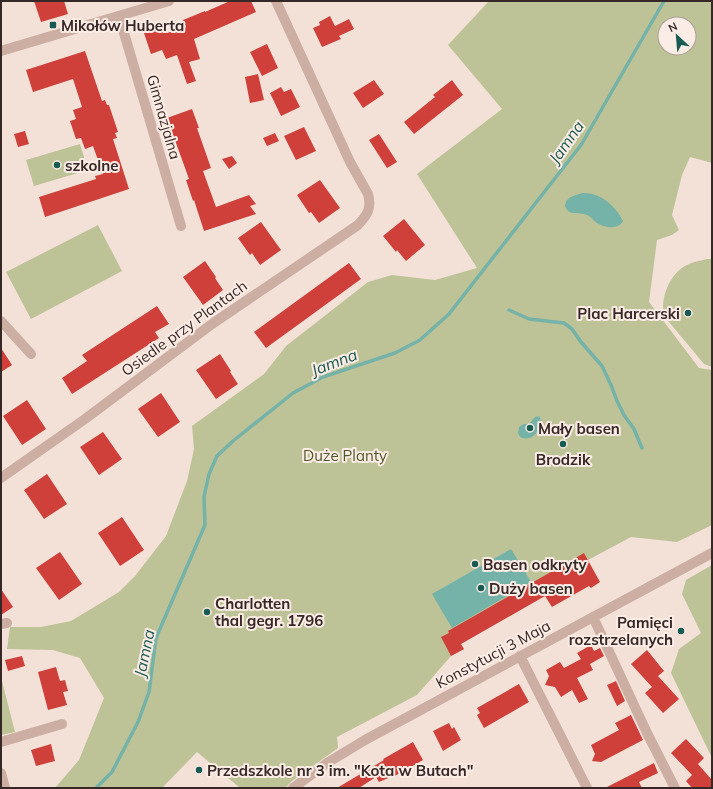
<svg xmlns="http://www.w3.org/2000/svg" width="713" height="789" font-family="Mulish,sans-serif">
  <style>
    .green { fill: #bdc397; fill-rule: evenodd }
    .water { fill: #75b2a8 }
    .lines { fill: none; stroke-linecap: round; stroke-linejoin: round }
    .stream { stroke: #75b2a8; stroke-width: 3.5 }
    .building { fill: #cf403a }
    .minor { stroke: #ccaea3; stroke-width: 10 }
    .tertiary { stroke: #ccaea3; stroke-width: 10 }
    .poi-dot { fill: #185b52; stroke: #fbece5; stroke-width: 1.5 }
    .labels { text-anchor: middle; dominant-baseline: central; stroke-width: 4; stroke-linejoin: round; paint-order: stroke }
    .poi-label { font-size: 15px; font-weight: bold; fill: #362826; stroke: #fbece5; text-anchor: start }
    .street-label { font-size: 15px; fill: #362826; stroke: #fbece5 }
    .park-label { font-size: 15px; fill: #4f5728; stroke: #fbece5 }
    .water-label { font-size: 16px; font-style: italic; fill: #185b52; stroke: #fbece5 }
  </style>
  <rect width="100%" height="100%" fill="#f3e1d8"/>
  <!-- green -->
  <g class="green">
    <path d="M489,1H712V163L690,157L682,175L672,215L679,230L672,235L657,240L649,302L699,368L712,370V525L677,542L631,537L588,560L584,554L461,644L464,649L451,656L417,695L337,737L338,748L292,781L285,788H240L197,752L162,788H55L79,760L104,698L80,658L53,650L7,649L10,627H41L71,621L119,592L135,576L166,536L187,481L194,449L192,426L264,374L286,346L368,282L392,275L435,280L477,268L417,174L502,109L448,45ZM665,24H689V48H665Z"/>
    <polygon points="80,144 88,170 34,186 26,160"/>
    <polygon points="98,225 122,271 31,319 6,272"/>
    <path d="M707,259H712V367L704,364L664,316C660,299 669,275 685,266C692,262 699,261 707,259Z"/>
    <polygon points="712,565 712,758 671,673 679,649 701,633 682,594 686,580"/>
    <polygon points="1,677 15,732 1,735"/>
  </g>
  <!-- water -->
  <g class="water">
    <path d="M582,193C600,192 615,205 623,221C618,230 605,228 597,223C594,221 591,217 587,215C578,211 569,217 565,206C566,196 575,196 582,193Z"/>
    <path d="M539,416L542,423C538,433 531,442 520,437L518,433L519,427L524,424H529L535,417Z"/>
    <polygon points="511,549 531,582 452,628 432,594"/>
  </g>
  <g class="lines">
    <!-- stream -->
    <g class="stream">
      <polyline points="509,310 529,319 564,323 572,329 581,342 602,366 611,385 617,401 624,415 634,429 642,448"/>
      <polyline points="96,788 112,772 138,722 149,692 156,638 205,525 204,497 209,474 217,456 233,441 293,393 323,377 395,353 420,340 449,314 581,145 664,1"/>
    </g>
  </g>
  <!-- building -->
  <g class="building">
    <polygon points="34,1 64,1 68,14 41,22"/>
    <polygon points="230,1 251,1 256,12 194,39 200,59 189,62 196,81 187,84 177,55 166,59 162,50 151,54 144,33 164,26 167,33 186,27 183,20 205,11 205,12"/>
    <polygon points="330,16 335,26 349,19 354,29 339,36 341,39 322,47 313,28 320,25 319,22"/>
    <polygon points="267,44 278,68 262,76 250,52"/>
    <polygon points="85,51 102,101 105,100 107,105 109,105 118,132 115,133 117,138 113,139 129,189 45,217 39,197 96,179 95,176 103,174 93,146 85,149 81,138 76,139 70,121 76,119 73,110 82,107 73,79 33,92 26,70"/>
    <polygon points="258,74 264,100 250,103 245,77"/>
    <polygon points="374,80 384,94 363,108 353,93"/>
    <polygon points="452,80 463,95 414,134 404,122 435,97 433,95"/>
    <polygon points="281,87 284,92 291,89 300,107 281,116 270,93"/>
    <polygon points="192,109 199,128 197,128 211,168 203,171 216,207 249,195 256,204 250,206 256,214 204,231 194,200 193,201 186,180 189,179 167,118"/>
    <polygon points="304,127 316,151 296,160 284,136"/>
    <polygon points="25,131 29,144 18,147 14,134"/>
    <polygon points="275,133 279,141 267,146 263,138"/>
    <polygon points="379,134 397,162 387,168 369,140"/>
    <polygon points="232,156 237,163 229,169 222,159"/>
    <polygon points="320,180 340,208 319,223 311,212 309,213 297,195"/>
    <polygon points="404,219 425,245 406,261 397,250 396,252 383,236"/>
    <polygon points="261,222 281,250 260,265 252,253 250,255 238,238"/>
    <polygon points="205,261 216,277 215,278 223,290 203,305 183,277"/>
    <polygon points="349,263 361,279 266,348 254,332"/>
    <polygon points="157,306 169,324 155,332 159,338 72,394 62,378 87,361 82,355"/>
    <polygon points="1,348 12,365 1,372"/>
    <polygon points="220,354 231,371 230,372 238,384 216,399 196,370"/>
    <polygon points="161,393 180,422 158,437 138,409"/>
    <polygon points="27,400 46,429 22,445 3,416"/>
    <polygon points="103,432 122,459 99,475 80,447"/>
    <polygon points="47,474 67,504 44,519 24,490"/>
    <polygon points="122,517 144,550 120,566 98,533"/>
    <polygon points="60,552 82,584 59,600 36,568"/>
    <polygon points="584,553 600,582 591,588 589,586 552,607 545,596 461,644 464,649 451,656 441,637 449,633 448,631"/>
    <polygon points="1,589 13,607 1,615"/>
    <polygon points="591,645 594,651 600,648 604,656 590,664 593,670 577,678 588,699 579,703 572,690 561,697 555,687 545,685 549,676 546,670 560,662 564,668 581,659 577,653"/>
    <polygon points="647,650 664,671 658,676 679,699 663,713 645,693 652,687 631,664"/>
    <polygon points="22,656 25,666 8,671 5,660"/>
    <polygon points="56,667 60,681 65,680 68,691 63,692 67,705 48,710 38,672"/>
    <polygon points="616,681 625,701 617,706 607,685"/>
    <polygon points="519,684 529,702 484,728 477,715 480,713 477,708"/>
    <polygon points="631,715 643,740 601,762 592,761 595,754 591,745 619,730 615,723"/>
    <polygon points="449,723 452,729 454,727 461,740 443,751 433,731"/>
    <polygon points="686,739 704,758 698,764 712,780 712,788 692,788 686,781 692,775 671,753"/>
    <polygon points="413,742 423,760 393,777 393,776 379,782 376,777 359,788 337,788 384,760 383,759"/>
    <polygon points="51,744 55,761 36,766 31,750"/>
    <polygon points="654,763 658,773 639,782 642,788 605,788"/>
  </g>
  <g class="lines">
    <!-- minor -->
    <g class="minor">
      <polyline points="119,16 181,226"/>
      <polyline points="1,321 31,354"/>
      <path d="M1,478L85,419L212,324L358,225C367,215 372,209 368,194L350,162L276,1"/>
      <polyline points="593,617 647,733 675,788"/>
      <polyline points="1,624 7,623"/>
      <polyline points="520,656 587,788"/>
      <polyline points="1,742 62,724"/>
      <polyline points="1,773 5,788"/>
    </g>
    <!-- tertiary -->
    <g class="tertiary">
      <polyline points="1,51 169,1"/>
      <polyline points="293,788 327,763 365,740 712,553"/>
    </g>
  </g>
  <!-- markers -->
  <g class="poi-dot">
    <rect x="49" y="21" width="8" height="8" rx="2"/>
    <circle cx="57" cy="165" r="4"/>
    <circle cx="688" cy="313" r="4"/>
    <circle cx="530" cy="428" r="4"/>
    <circle cx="563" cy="444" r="4"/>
    <circle cx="475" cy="564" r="4"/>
    <circle cx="481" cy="588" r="4"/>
    <circle cx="207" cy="612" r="4"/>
    <circle cx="681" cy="631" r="4"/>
    <circle cx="199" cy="770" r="4"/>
  </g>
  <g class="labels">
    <!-- poi labels -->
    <g class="poi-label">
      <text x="61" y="25">Mikołów Huberta</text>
      <text x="65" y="165">szkolne</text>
      <text x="680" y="313" text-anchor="end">Plac Harcerski</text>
      <text x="538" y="428">Mały basen</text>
      <text x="563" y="459" text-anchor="middle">Brodzik</text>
      <text x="483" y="564">Basen odkryty</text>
      <text x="489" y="588">Duży basen</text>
      <text x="215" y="603">Charlotten<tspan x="215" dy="17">thal gegr. 1796</tspan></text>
      <text x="673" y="622" text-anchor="end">Pamięci<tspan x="673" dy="17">rozstrzelanych</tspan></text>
      <text x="207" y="770">Przedszkole nr 3 im. "Kota w Butach"</text>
    </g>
    <!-- street labels -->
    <g class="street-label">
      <text transform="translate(164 117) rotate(74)">Gimnazjalna</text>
      <text transform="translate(184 328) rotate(-36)">Osiedle przy Plantach</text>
      <text transform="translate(493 654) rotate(-28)">Konstytucji 3 Maja</text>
    </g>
    <!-- park labels -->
    <g class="park-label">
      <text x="345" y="455">Duże Planty</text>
    </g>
    <!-- water labels -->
    <g class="water-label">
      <text transform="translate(566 142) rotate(-55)">Jamna</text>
      <text transform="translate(334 362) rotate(-21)">Jamna</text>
      <text transform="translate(144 653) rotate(-78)">Jamna</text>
    </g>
  </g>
  <!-- border -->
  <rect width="713" height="789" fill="none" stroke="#362826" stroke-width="4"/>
  <!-- north arrow -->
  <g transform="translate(677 36) rotate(334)"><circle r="19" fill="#fbece5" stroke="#ac9e99"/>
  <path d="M0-3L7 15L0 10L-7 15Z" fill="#185b52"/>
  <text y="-6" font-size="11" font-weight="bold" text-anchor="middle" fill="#362826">N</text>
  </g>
</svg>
